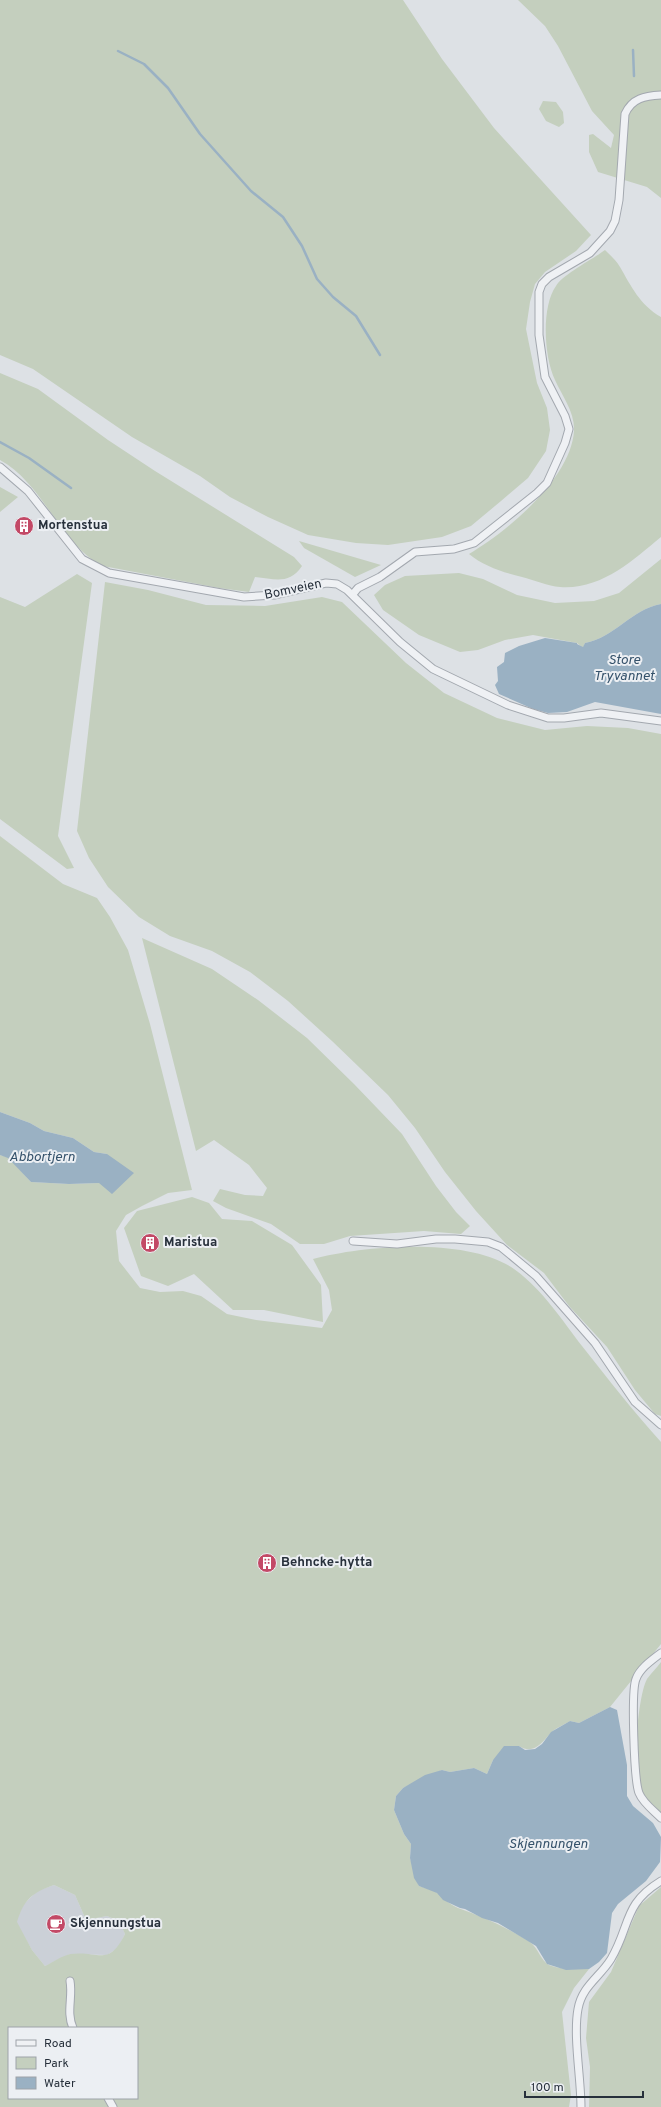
<svg xmlns="http://www.w3.org/2000/svg" width="661" height="2107" font-family="Overpass,sans-serif">
  <style>
    .built { fill: #cbd0d7 }
    .green { fill: #c4cfbe; fill-rule: evenodd }
    .water { fill: #9ab1c3 }
    .lines { fill: none; stroke-linecap: round; stroke-linejoin: round }
    .stream { stroke: #9ab1c3; stroke-width: 2.5 }
    .street-casing { stroke: #a3a8af; stroke-width: 9 }
    .street { stroke: #eff1f4; stroke-width: 7 }
    .labels { text-anchor: middle; dominant-baseline: central; stroke-width: 4; stroke-linejoin: round; paint-order: stroke }
    .poi-label { font-size: 13px; font-weight: bold; fill: #27303b; stroke: #eceff3; text-anchor: start }
    .street-label { font-size: 13px; fill: #27303b; stroke: #eceff3 }
    .water-label { font-size: 14px; font-style: italic; fill: #35526b; stroke: #eceff3 }
  </style>
  <rect width="100%" height="100%" fill="#dde1e5"/>
  <!-- built -->
  <polygon class="built" points="54,1885 75,1895 86,1920 107,1916 119,1921 125,1934 118,1948 107,1955 70,1954 45,1966 32,1950 16,1922 22,1906 37,1891"/>
  <!-- green -->
  <g class="green">
    <polygon points="0,0 403,0 442,59 494,128 591,235 576,251 545,272 535,284 530,302 526,329 537,383 547,408 550,430 546,451 528,478 501,501 471,526 442,537 388,545 356,543 308,535 268,517 230,497 200,476 132,437 33,369 0,355"/>
    <polygon points="518,0 661,0 661,198 647,187 598,172 589,152 589,135 593,134 611,148 614,135 592,111 558,46 545,26"/>
    <polygon points="543,101 556,102 563,112 564,123 559,127 546,121 539,109"/>
    <path d="M605,250C610,255 616,260 620,267C631,286 640,305 661,317V537C632,561 601,590 560,587C548,586 534,580 522,577C505,573 483,566 469,554C507,532 571,478 574,431C575,412 562,396 555,380C544,357 541,307 556,286C562,275 593,259 605,250Z"/>
    <path d="M0,373L38,389L108,440L155,471L294,557L302,566C289,585 275,579 255,577L249,592L219,588L103,566C60,545 44,484 0,460Z"/>
    <polygon points="0,487 18,497 0,512"/>
    <polygon points="299,541 381,565 355,577 304,548"/>
    <path d="M661,559V604C632,609 614,638 585,643L583,648L577,643L533,635L505,640L478,650L460,652L419,635L383,610L374,595L385,585L405,576L459,573L483,579L517,595L555,603L594,601L619,593Z"/>
    <polygon points="77,574 92,583 58,836 74,868 67,869 0,819 0,597 25,607"/>
    <polygon points="105,582 148,590 206,605 265,606 322,597 342,602 406,663 444,693 497,718 545,730 587,726 628,728 661,734 661,1416 655,1414 635,1390 607,1347 569,1306 544,1273 507,1245 476,1211 445,1172 415,1128 388,1095 332,1041 288,1001 250,972 212,951 170,936 139,917 108,887 89,858 77,831"/>
    <path d="M0,836L63,884L97,898L110,917L128,950L150,1024L192,1190L168,1193L142,1206L126,1215L116,1231L119,1261L140,1288L160,1292L183,1291L201,1296L227,1314L256,1320L322,1328L332,1310L329,1290L313,1259C365,1245 469,1237 514,1269C542,1289 562,1320 582,1346C608,1379 633,1411 661,1442V1644L610,1707L579,1723L570,1721C564,1725 555,1728 551,1733C541,1743 534,1755 519,1746L493,1760L487,1774L474,1768L450,1772L442,1770L403,1788L396,1796L394,1810L404,1834L411,1844L410,1858L419,1886C424,1888 431,1889 436,1892C444,1897 448,1904 458,1908C484,1917 506,1927 530,1942C538,1948 541,1961 549,1965C563,1970 574,1969 589,1969L574,1988L562,2012L571,2095L569,2107H0V1155L8,1157L31,1182L69,1184L99,1183L107,1154L94,1152L73,1138L44,1131L30,1123L0,1112ZM54,1885L75,1895L86,1920L107,1916L119,1921L125,1934C108,1968 99,1950 70,1954C62,1956 53,1962 45,1966L32,1950L17,1922C24,1900 31,1893 54,1885ZM9,2028H137V2098H9Z"/>
    <polygon points="142,938 212,969 258,1000 307,1038 354,1084 402,1134 436,1186 456,1212 470,1226 461,1234 424,1231 350,1236 324,1244 300,1244 271,1224 226,1208 213,1201 220,1189 245,1195 263,1196 267,1188 249,1165 214,1140 196,1151"/>
    <polygon points="192,1197 209,1203 222,1219 252,1221 292,1245 321,1285 323,1322 264,1310 233,1310 194,1274 168,1286 141,1276 124,1228 137,1211"/>
    <path d="M661,1662V1817C652,1808 639,1796 637,1782C633,1764 638,1695 647,1679C651,1673 657,1668 661,1662Z"/>
    <polygon points="661,1887 661,2107 589,2107 590,2067 586,2038 589,2002 611,1972 639,1906"/>
  </g>
  <!-- water -->
  <g class="water">
    <path d="M661,604V714L595,702L567,712L548,713L533,709L499,694L495,685L498,681L497,667L504,662L505,653L519,646L545,638L577,643V644L583,647L585,643C614,638 632,609 661,604Z"/>
    <polygon points="0,1112 30,1123 44,1131 73,1138 94,1152 107,1154 134,1173 112,1194 99,1183 69,1184 31,1182 8,1158 0,1155"/>
    <polygon points="610,1707 617,1710 627,1765 627,1796 633,1806 653,1823 661,1837 660,1862 646,1881 618,1904 612,1913 607,1953 599,1962 589,1969 566,1970 547,1964 536,1946 498,1923 482,1918 465,1909 460,1908 443,1900 437,1893 419,1886 414,1878 410,1858 411,1844 404,1834 394,1810 396,1796 403,1788 425,1775 442,1770 450,1772 474,1768 487,1774 493,1760 504,1746 519,1746 525,1750 535,1749 542,1744 551,1732 570,1721 579,1723"/>
  </g>
  <g class="lines">
    <!-- stream -->
    <g class="stream">
      <polyline points="633,50 634,76"/>
      <polyline points="118,51 144,64 168,88 200,134 251,191 283,217 302,246 317,279 333,297 356,316 380,355"/>
      <polyline points="0,442 29,458 71,488"/>
    </g>
    <defs>
      <g id="street">
        <polyline points="0,467 28,491 82,559 109,573 244,597 274,595 326,583 337,584 347,590 400,642 433,669 508,705 548,718 564,718 601,713 661,721"/>
        <path d="M353,594L358,588L380,577L415,552L454,549L474,543L537,493L547,483L565,443L569,429L565,416L545,377L539,335V292L542,284L549,277L590,253L610,231L615,221L619,200L625,114C632,98 645,96 661,95"/>
        <polyline points="353,1241 397,1244 436,1239 455,1239 488,1242 501,1247 536,1276 595,1343 635,1402 661,1425"/>
        <path d="M661,1653C652,1660 640,1668 636,1679C631,1691 634,1780 639,1793C643,1803 653,1810 661,1818"/>
        <path d="M70,1981C73,1997 66,2012 73,2028"/>
        <polyline points="108,2098 113,2107"/>
        <path d="M581,2107C581,2078 573,2036 578,2009C582,1986 600,1977 611,1959C631,1925 623,1904 661,1881"/>
      </g>
    </defs>
    <!-- street casing -->
    <use href="#street" class="street-casing"/>
    <!-- street -->
    <use href="#street" class="street"/>
  </g>
  <!-- icons -->
  <defs>
    <symbol id="building-disc" viewBox="-11 -11 22 22"><circle r="9.5" fill="#c34966" stroke="#eceff3"/><path d="M-4-6H4V6H1V3H-1V6H-4ZM-2.5-4.3h1.7v1.8h-1.7ZM.8-4.3h1.7v1.8H.8ZM-2.5-1h1.7V.8h-1.7ZM.8-1h1.7V.8H.8Z" fill="#fff"/></symbol>
    <symbol id="cafe-disc" viewBox="-11 -11 22 22"><circle r="9.5" fill="#c34966" stroke="#eceff3"/><path d="M-5.5-4.5H6V0H3Q3 3.5 0 3.5H-2.5Q-5.5 3.5-5.5 0ZM3-3.2v2h1.7v-2ZM-6 4.5H4V6H-6Z" fill="#fff"/></symbol>
  </defs>
  <g fill-rule="evenodd">
    <use href="#building-disc" x="13" y="515" width="22" height="22"/>
    <use href="#building-disc" x="139" y="1232" width="22" height="22"/>
    <use href="#building-disc" x="256" y="1552" width="22" height="22"/>
    <use href="#cafe-disc" x="45" y="1913" width="22" height="22"/>
  </g>
  <g class="labels">
    <!-- poi labels -->
    <g class="poi-label">
      <text x="38" y="526">Mortenstua</text>
      <text x="164" y="1243">Maristua</text>
      <text x="281" y="1563">Behncke-hytta</text>
      <text x="70" y="1924">Skjennungstua</text>
    </g>
    <!-- street labels -->
    <g class="street-label">
      <text transform="translate(293 590) rotate(-12)">Bomveien</text>
    </g>
    <!-- water labels -->
    <g class="water-label">
      <text x="624" y="660">Store<tspan x="624" dy="16">Tryvannet</tspan></text>
      <text x="42" y="1157">Abbortjern</text>
      <text x="548" y="1844">Skjennungen</text>
    </g>
  </g>
  <!-- legend -->
  <rect x="8" y="2027" width="130" height="72" fill="#eceff3" stroke="#9da3a9"/>
  <rect x="16" y="2040" width="20" height="6" fill="#eff1f4" stroke="#9da3a9"/>
  <text x="44" y="2047" font-size="12" fill="#27303b">Road</text>
  <rect x="16" y="2057" width="20" height="12" fill="#c4cfbe" stroke="#9da3a9"/>
  <text x="44" y="2067" font-size="12" fill="#27303b">Park</text>
  <rect x="16" y="2077" width="20" height="12" fill="#9ab1c3" stroke="#9da3a9"/>
  <text x="44" y="2087" font-size="12" fill="#27303b">Water</text>
  <!-- scale -->
  <path d="M525 2091v6h118v-6" fill="none" stroke="#27303b" stroke-width="2"/>
  <text x="531" y="2091" font-size="12" fill="#27303b" stroke="#eceff3" stroke-width="3" paint-order="stroke">100 m</text>
</svg>
